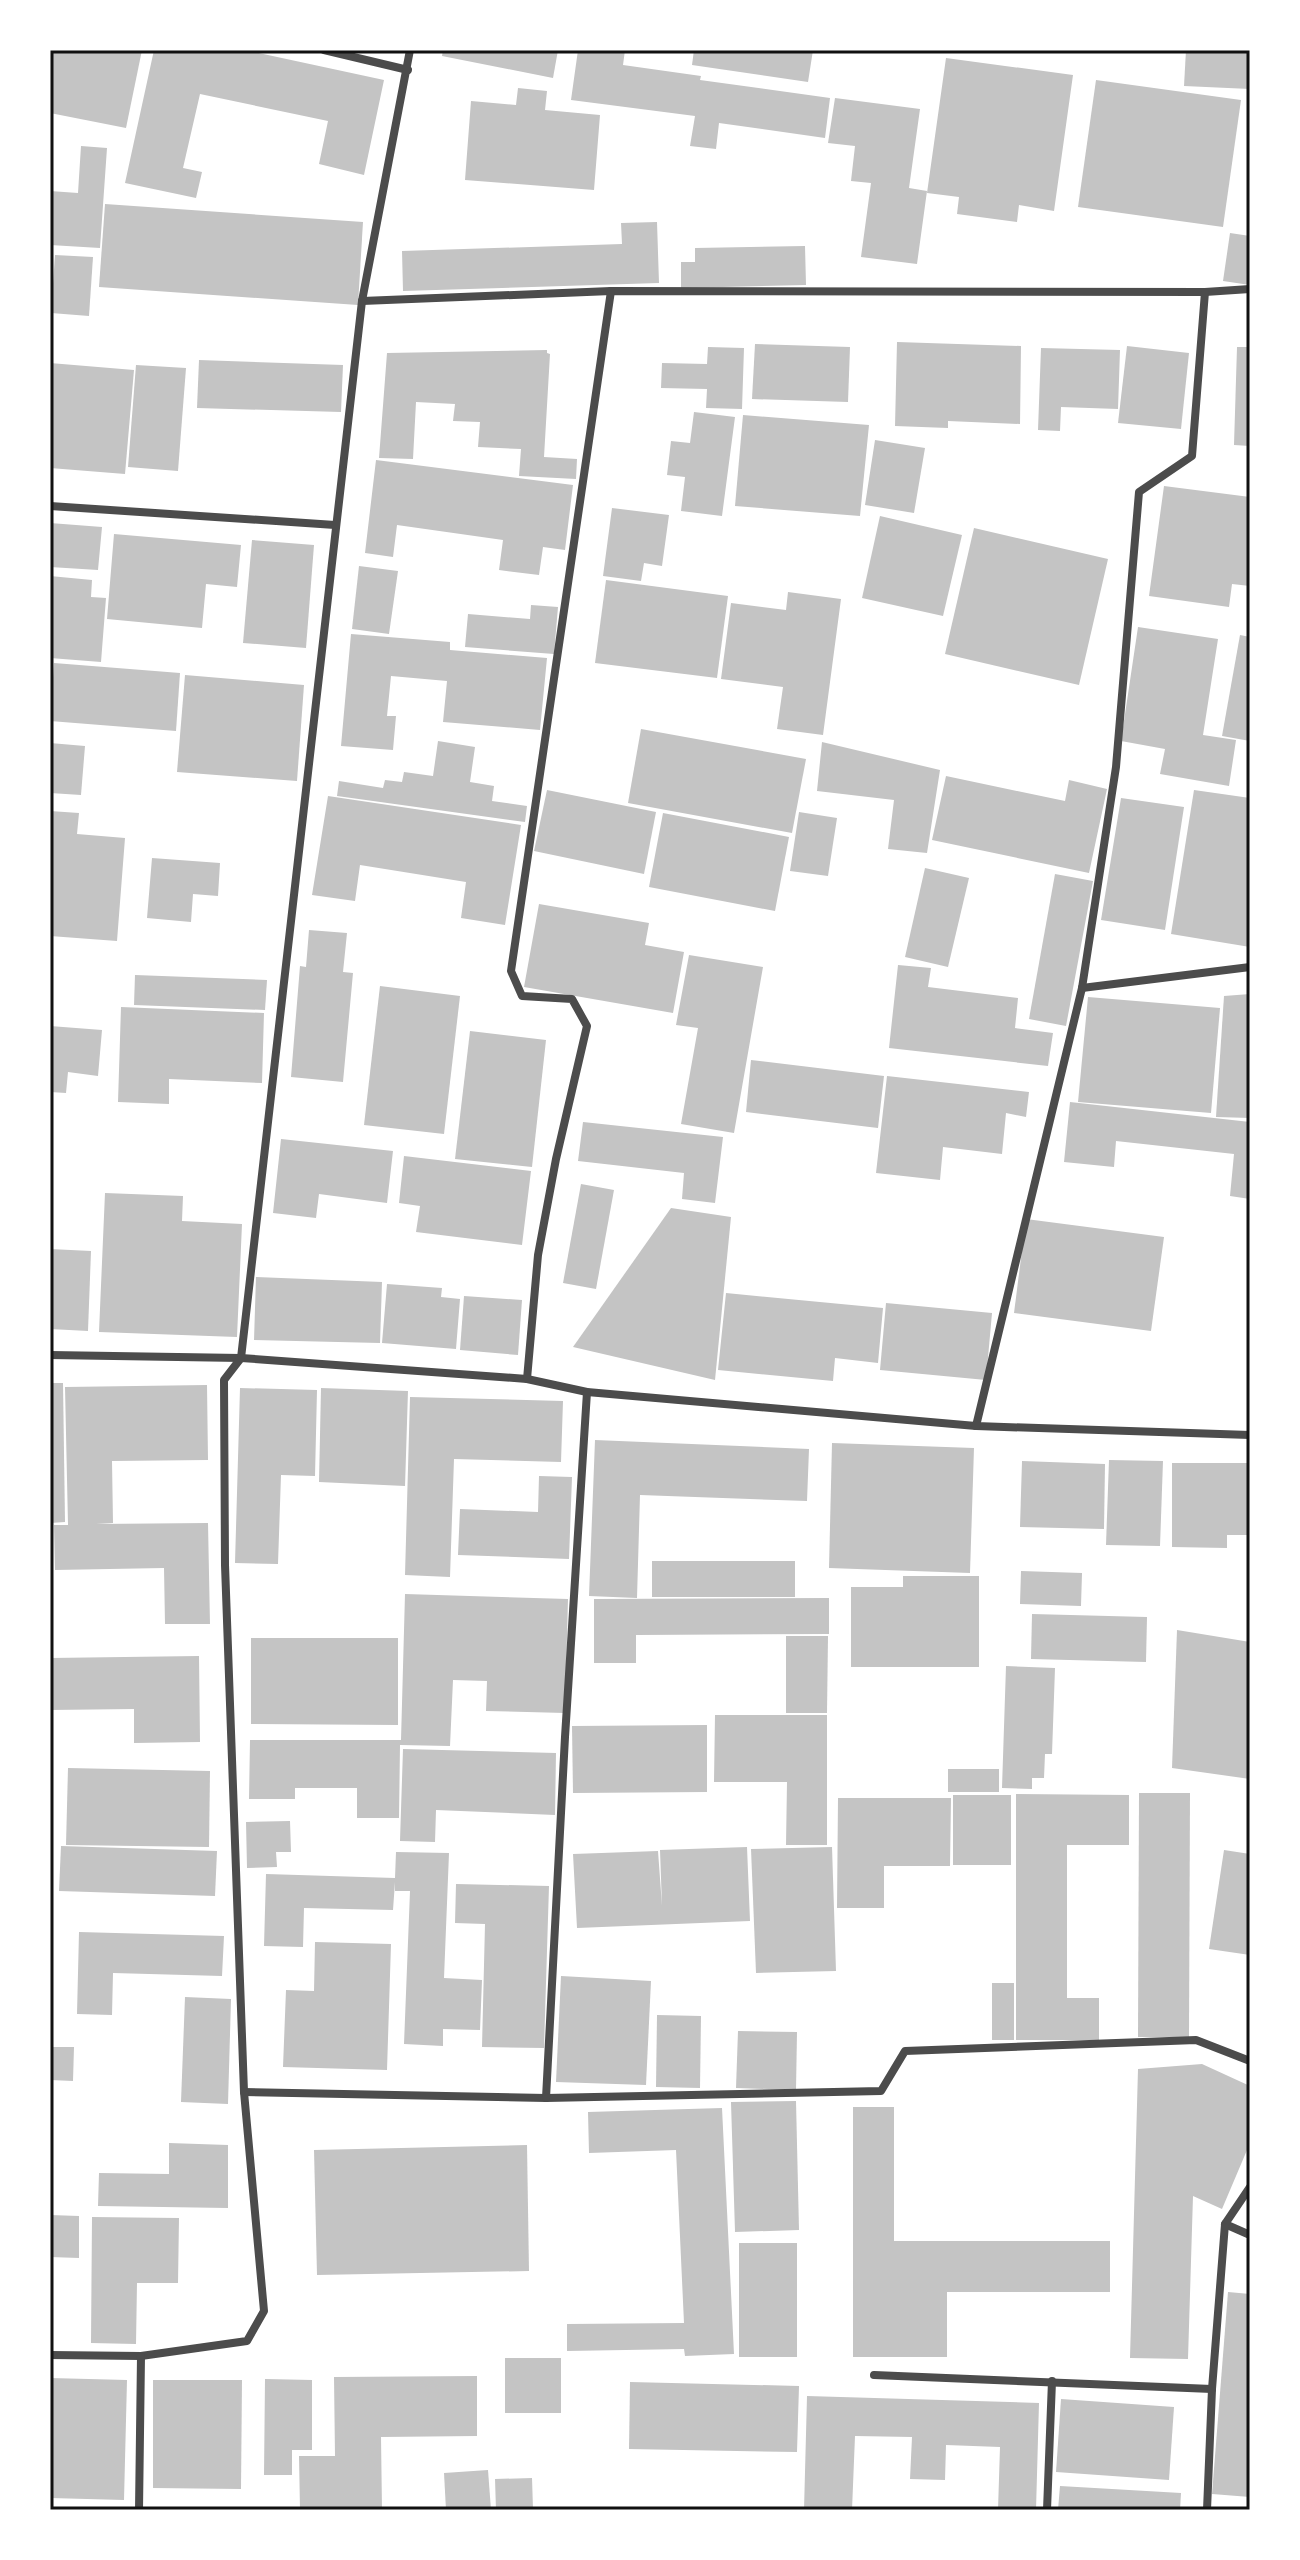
<svg xmlns="http://www.w3.org/2000/svg" width="1300" height="2560" font-family="'Public Sans',sans-serif">
  <style>
    .building { fill: #c4c4c4 }
    .lines { fill: none; stroke-linecap: round; stroke-linejoin: round }
    .minor { stroke: #4c4c4c; stroke-width: 8 }
    .neatline { fill: none; stroke: #111; stroke-width: 3 }
  </style>
  <rect width="100%" height="100%" fill="#fff"/>
  <!-- building -->
  <g class="building">
    <polygon points="50,50 142,50 126,128 50,113"/>
    <polygon points="154,50 245,50 384,80 364,175 319,164 328,121 200,94 183,168 202,172 196,198 125,183"/>
    <polygon points="443,50 558,50 553,78 442,56"/>
    <polygon points="578,50 625,50 623,65 701,76 700,80 830,98 825,138 719,123 716,149 690,146 695,116 571,100"/>
    <polygon points="694,50 813,50 808,82 692,65"/>
    <polygon points="1186,50 1250,50 1250,89 1184,86"/>
    <polygon points="946,58 1073,75 1054,211 1019,205 1017,222 957,214 959,197 927,193"/>
    <polygon points="1096,80 1241,100 1223,227 1078,207"/>
    <polygon points="518,88 547,91 545,110 600,115 594,190 465,180 471,101 516,105"/>
    <polygon points="835,98 920,109 909,188 927,191 917,264 861,257 871,183 851,181 855,146 828,143"/>
    <polygon points="81,146 107,148 100,248 50,245 50,191 78,193"/>
    <polygon points="105,204 363,222 358,305 99,287"/>
    <polygon points="657,222 659,283 403,291 402,251 622,244 621,223"/>
    <polygon points="1230,233 1250,236 1250,285 1223,281"/>
    <polygon points="805,246 806,285 681,288 681,262 695,262 695,248"/>
    <polygon points="55,255 93,257 89,316 51,313"/>
    <polygon points="897,342 1021,346 1020,424 948,421 948,428 895,426"/>
    <polygon points="755,344 850,347 848,402 752,399"/>
    <polygon points="1127,346 1189,353 1181,429 1118,423"/>
    <polygon points="708,347 744,348 742,409 706,408 707,389 661,388 662,363 707,364"/>
    <polygon points="1237,347 1250,347 1250,446 1234,445"/>
    <polygon points="1041,348 1120,350 1118,409 1061,407 1060,431 1038,430"/>
    <polygon points="547,350 547,353 550,354 544,457 577,459 576,479 519,476 521,449 478,447 480,422 453,421 455,404 416,402 413,459 379,458 387,353"/>
    <polygon points="199,360 343,365 341,412 197,408"/>
    <polygon points="50,363 134,370 125,474 50,468"/>
    <polygon points="136,365 186,368 178,471 128,467"/>
    <polygon points="694,412 735,417 722,516 681,511 685,477 667,475 671,441 690,443"/>
    <polygon points="743,415 869,425 860,516 735,506"/>
    <polygon points="875,440 925,448 914,513 865,505"/>
    <polygon points="376,460 573,485 565,550 543,547 539,575 499,570 503,540 397,525 393,557 365,553"/>
    <polygon points="1164,486 1250,497 1250,586 1232,584 1229,607 1149,596"/>
    <polygon points="612,508 669,515 662,566 644,563 641,581 603,576"/>
    <polygon points="880,516 962,535 943,616 862,598"/>
    <polygon points="50,523 102,527 98,570 50,567"/>
    <polygon points="974,528 1108,559 1079,685 945,654"/>
    <polygon points="114,534 241,545 237,587 206,584 202,628 107,619"/>
    <polygon points="252,540 314,545 306,648 243,643"/>
    <polygon points="359,566 398,571 389,634 352,629"/>
    <polygon points="50,576 92,580 91,597 106,598 101,662 50,658"/>
    <polygon points="606,580 728,596 717,678 595,663"/>
    <polygon points="788,592 841,599 823,735 777,729 783,687 721,679 731,603 786,610"/>
    <polygon points="531,605 558,607 554,654 465,647 468,614 530,619"/>
    <polygon points="1138,627 1218,639 1203,735 1236,740 1229,786 1160,774 1165,749 1121,741"/>
    <polygon points="351,634 450,642 450,650 547,658 540,730 443,722 447,681 391,676 387,716 396,716 393,750 341,746"/>
    <polygon points="1240,635 1250,637 1250,741 1222,736"/>
    <polygon points="54,663 180,673 176,731 50,721"/>
    <polygon points="185,675 304,685 297,781 177,772"/>
    <polygon points="641,729 806,759 792,833 628,803"/>
    <polygon points="438,741 475,747 470,782 494,786 492,801 527,806 525,822 337,796 339,781 383,788 385,780 402,782 404,772 433,776"/>
    <polygon points="822,742 940,770 927,853 888,849 894,800 817,791"/>
    <polygon points="50,743 85,746 81,795 50,793"/>
    <polygon points="946,776 1065,801 1069,780 1107,789 1089,873 932,840"/>
    <polygon points="547,790 656,812 644,874 534,851"/>
    <polygon points="1194,790 1250,798 1250,947 1171,934"/>
    <polygon points="328,796 521,825 505,925 461,918 466,882 360,865 355,901 312,895"/>
    <polygon points="1121,798 1184,807 1165,930 1101,920"/>
    <polygon points="50,811 79,813 77,834 125,838 117,941 50,936"/>
    <polygon points="799,812 837,818 828,876 790,871"/>
    <polygon points="663,813 789,837 775,911 649,887"/>
    <polygon points="152,858 220,863 218,896 193,894 191,922 147,918"/>
    <polygon points="925,868 969,878 948,967 905,957"/>
    <polygon points="1055,874 1093,881 1066,1026 1029,1019"/>
    <polygon points="539,904 649,923 645,945 684,952 673,1013 524,987"/>
    <polygon points="309,930 347,933 343,972 353,973 343,1082 291,1077 300,966 306,967"/>
    <polygon points="689,955 763,967 734,1133 681,1124 698,1028 676,1025"/>
    <polygon points="898,965 931,968 928,987 1018,998 1015,1028 1053,1033 1048,1066 889,1048"/>
    <polygon points="135,975 267,980 265,1010 134,1005"/>
    <polygon points="380,986 460,996 444,1134 364,1125"/>
    <polygon points="1250,994 1250,1118 1216,1117 1224,996"/>
    <polygon points="1088,997 1220,1008 1211,1113 1078,1102"/>
    <polygon points="121,1007 264,1013 262,1083 169,1079 169,1104 118,1102"/>
    <polygon points="50,1026 102,1030 98,1076 68,1072 66,1093 50,1092"/>
    <polygon points="470,1031 546,1040 532,1167 455,1159"/>
    <polygon points="751,1060 884,1076 878,1128 746,1112"/>
    <polygon points="887,1076 1029,1092 1026,1117 1006,1113 1002,1154 943,1147 940,1180 876,1173"/>
    <polygon points="1070,1102 1250,1122 1250,1199 1230,1196 1234,1154 1116,1141 1114,1167 1064,1162"/>
    <polygon points="583,1122 723,1137 715,1203 682,1199 684,1173 578,1161"/>
    <polygon points="281,1139 393,1151 387,1203 319,1194 316,1218 273,1213"/>
    <polygon points="404,1156 531,1171 522,1245 416,1232 420,1206 399,1203"/>
    <polygon points="581,1184 614,1190 596,1289 563,1283"/>
    <polygon points="105,1193 183,1196 182,1221 242,1224 237,1337 99,1332"/>
    <polygon points="671,1208 731,1217 715,1380 573,1347"/>
    <polygon points="1026,1219 1164,1237 1151,1331 1014,1313"/>
    <polygon points="50,1249 91,1251 88,1331 50,1329"/>
    <polygon points="256,1277 382,1282 380,1343 254,1340"/>
    <polygon points="387,1284 442,1288 441,1297 460,1299 456,1349 382,1343"/>
    <polygon points="726,1293 883,1308 878,1363 835,1358 833,1381 718,1370"/>
    <polygon points="464,1296 522,1300 518,1355 460,1350"/>
    <polygon points="886,1303 992,1313 986,1380 880,1370"/>
    <polygon points="50,1383 63,1383 65,1522 50,1523"/>
    <polygon points="207,1385 208,1460 112,1461 113,1523 96,1524 208,1523 210,1624 165,1624 164,1568 55,1570 54,1525 68,1525 65,1387"/>
    <polygon points="240,1388 317,1390 315,1476 281,1475 278,1564 235,1563"/>
    <polygon points="321,1388 408,1391 405,1486 319,1482"/>
    <polygon points="410,1397 563,1401 561,1462 454,1459 450,1577 405,1575"/>
    <polygon points="595,1440 809,1449 807,1501 640,1495 637,1598 589,1596"/>
    <polygon points="832,1443 974,1448 970,1573 829,1568"/>
    <polygon points="1109,1460 1163,1461 1160,1546 1106,1545"/>
    <polygon points="1022,1461 1105,1464 1104,1529 1020,1527"/>
    <polygon points="1172,1463 1250,1463 1250,1535 1227,1535 1227,1548 1172,1547"/>
    <polygon points="539,1476 572,1477 569,1559 458,1555 460,1509 538,1512"/>
    <rect x="652" y="1561" width="143" height="36"/>
    <polygon points="1021,1571 1082,1573 1081,1606 1020,1604"/>
    <polygon points="903,1576 979,1576 979,1667 851,1667 851,1587 903,1587"/>
    <polygon points="405,1594 568,1599 565,1713 486,1711 487,1681 453,1680 450,1746 400,1745 399,1818 357,1818 357,1788 295,1788 295,1799 249,1799 250,1740 401,1740"/>
    <polygon points="829,1598 829,1634 636,1635 636,1663 594,1663 594,1599"/>
    <polygon points="1032,1614 1147,1617 1146,1662 1031,1659"/>
    <polygon points="1177,1630 1250,1642 1250,1779 1172,1768"/>
    <polygon points="786,1636 828,1636 827,1713 786,1713"/>
    <polygon points="251,1638 398,1638 398,1725 251,1724"/>
    <polygon points="199,1656 200,1742 134,1743 134,1709 50,1710 50,1658"/>
    <polygon points="1006,1666 1055,1668 1052,1754 1045,1754 1044,1778 1032,1778 1032,1789 1002,1788"/>
    <polygon points="715,1715 827,1715 827,1845 786,1845 787,1782 714,1782"/>
    <polygon points="707,1725 707,1792 573,1793 572,1726"/>
    <polygon points="403,1749 556,1753 555,1815 436,1810 435,1842 400,1841"/>
    <polygon points="68,1768 210,1771 209,1847 66,1845"/>
    <rect x="948" y="1769" width="51" height="23"/>
    <polygon points="1139,1793 1190,1793 1189,2037 1138,2037"/>
    <polygon points="1016,1794 1129,1795 1129,1845 1067,1845 1067,1998 1099,1998 1099,2040 1016,2040"/>
    <rect x="953" y="1795" width="58" height="70"/>
    <polygon points="838,1798 951,1798 950,1866 884,1866 884,1908 837,1908"/>
    <polygon points="290,1821 291,1852 276,1852 277,1867 247,1868 246,1822"/>
    <polygon points="61,1846 217,1851 215,1896 59,1891"/>
    <polygon points="747,1847 750,1921 577,1928 573,1854 658,1851 662,1906 660,1850"/>
    <polygon points="832,1847 836,1971 756,1973 751,1849"/>
    <polygon points="1224,1850 1250,1854 1250,1955 1209,1949"/>
    <polygon points="396,1852 449,1853 444,1978 482,1980 480,2030 443,2029 443,2046 404,2044 410,1891 395,1891 395,1882 393,1910 304,1908 303,1947 264,1946 266,1874 395,1878"/>
    <polygon points="456,1884 549,1886 544,2048 482,2047 485,1924 455,1923"/>
    <polygon points="79,1932 224,1936 222,1976 113,1973 112,2015 77,2014"/>
    <polygon points="315,1942 391,1944 387,2070 283,2067 286,1990 314,1991"/>
    <polygon points="561,1976 651,1981 646,2085 556,2082"/>
    <rect x="992" y="1983" width="22" height="57"/>
    <polygon points="185,1997 231,1999 228,2104 181,2102"/>
    <polygon points="657,2015 701,2016 700,2088 656,2087"/>
    <polygon points="738,2031 797,2032 796,2090 736,2088"/>
    <polygon points="50,2047 74,2047 73,2081 50,2080"/>
    <polygon points="1202,2064 1250,2086 1250,2143 1222,2209 1193,2196 1188,2359 1130,2358 1138,2069"/>
    <polygon points="796,2101 799,2230 735,2232 731,2102"/>
    <polygon points="853,2107 894,2107 894,2241 1110,2241 1110,2292 947,2292 947,2357 853,2357"/>
    <polygon points="722,2108 734,2354 685,2356 684,2349 567,2351 567,2324 684,2323 676,2150 589,2153 588,2112"/>
    <polygon points="169,2143 228,2145 228,2208 98,2206 99,2173 169,2174"/>
    <polygon points="527,2145 529,2271 317,2275 314,2150"/>
    <polygon points="50,2215 79,2216 79,2258 50,2257"/>
    <polygon points="92,2217 179,2218 178,2283 137,2283 136,2344 91,2343"/>
    <rect x="739" y="2243" width="58" height="114"/>
    <polygon points="1228,2292 1250,2294 1250,2497 1212,2494"/>
    <rect x="505" y="2358" width="56" height="55"/>
    <polygon points="477,2376 477,2436 381,2437 382,2510 300,2510 299,2456 335,2456 334,2377"/>
    <polygon points="50,2378 127,2380 124,2500 50,2498"/>
    <polygon points="265,2379 312,2380 312,2450 292,2450 292,2475 264,2475"/>
    <polygon points="153,2380 242,2380 241,2489 153,2488"/>
    <polygon points="630,2382 799,2386 797,2452 629,2449"/>
    <polygon points="807,2396 1039,2403 1036,2510 998,2510 1000,2447 946,2445 945,2480 910,2479 912,2437 855,2436 852,2510 804,2510"/>
    <polygon points="1061,2399 1174,2407 1169,2480 1056,2472"/>
    <polygon points="488,2470 491,2510 446,2510 444,2473"/>
    <polygon points="532,2478 533,2510 496,2510 495,2479"/>
    <polygon points="1060,2486 1181,2493 1180,2510 1058,2510"/>
  </g>
  <g class="lines">
    <!-- minor -->
    <g class="minor">
      <polyline points="324,50 408,70"/>
      <polyline points="362,301 611,291 1205,292 1250,289"/>
      <polyline points="50,506 335,525"/>
      <polyline points="1082,988 1250,967"/>
      <polyline points="50,1355 241,1358 527,1379 587,1392 976,1426 1250,1435"/>
      <polyline points="527,1379 538,1255 556,1159 587,1026 572,999 522,996 511,971 611,291"/>
      <polyline points="976,1426 1082,988 1116,767 1139,492 1192,456 1205,292"/>
      <polyline points="244,2092 546,2098 881,2091 905,2051 1196,2040 1250,2061"/>
      <polyline points="546,2098 565,1737 587,1392"/>
      <polyline points="1225,2224 1250,2235"/>
      <polyline points="50,2355 141,2356 247,2341 264,2311 244,2092 225,1565 224,1380 241,1358 362,301 410,50"/>
      <polyline points="874,2375 1212,2389"/>
      <polyline points="139,2510 141,2356"/>
      <polyline points="1047,2510 1052,2381"/>
      <polyline points="1207,2510 1212,2389 1225,2224 1250,2187"/>
    </g>
  </g>
  <!-- border -->
  <rect width="1300" height="2560" fill="none" stroke="#ffffff" stroke-width="104"/>
  <rect x="52" y="52" width="1196" height="2456" class="neatline"/>
</svg>
